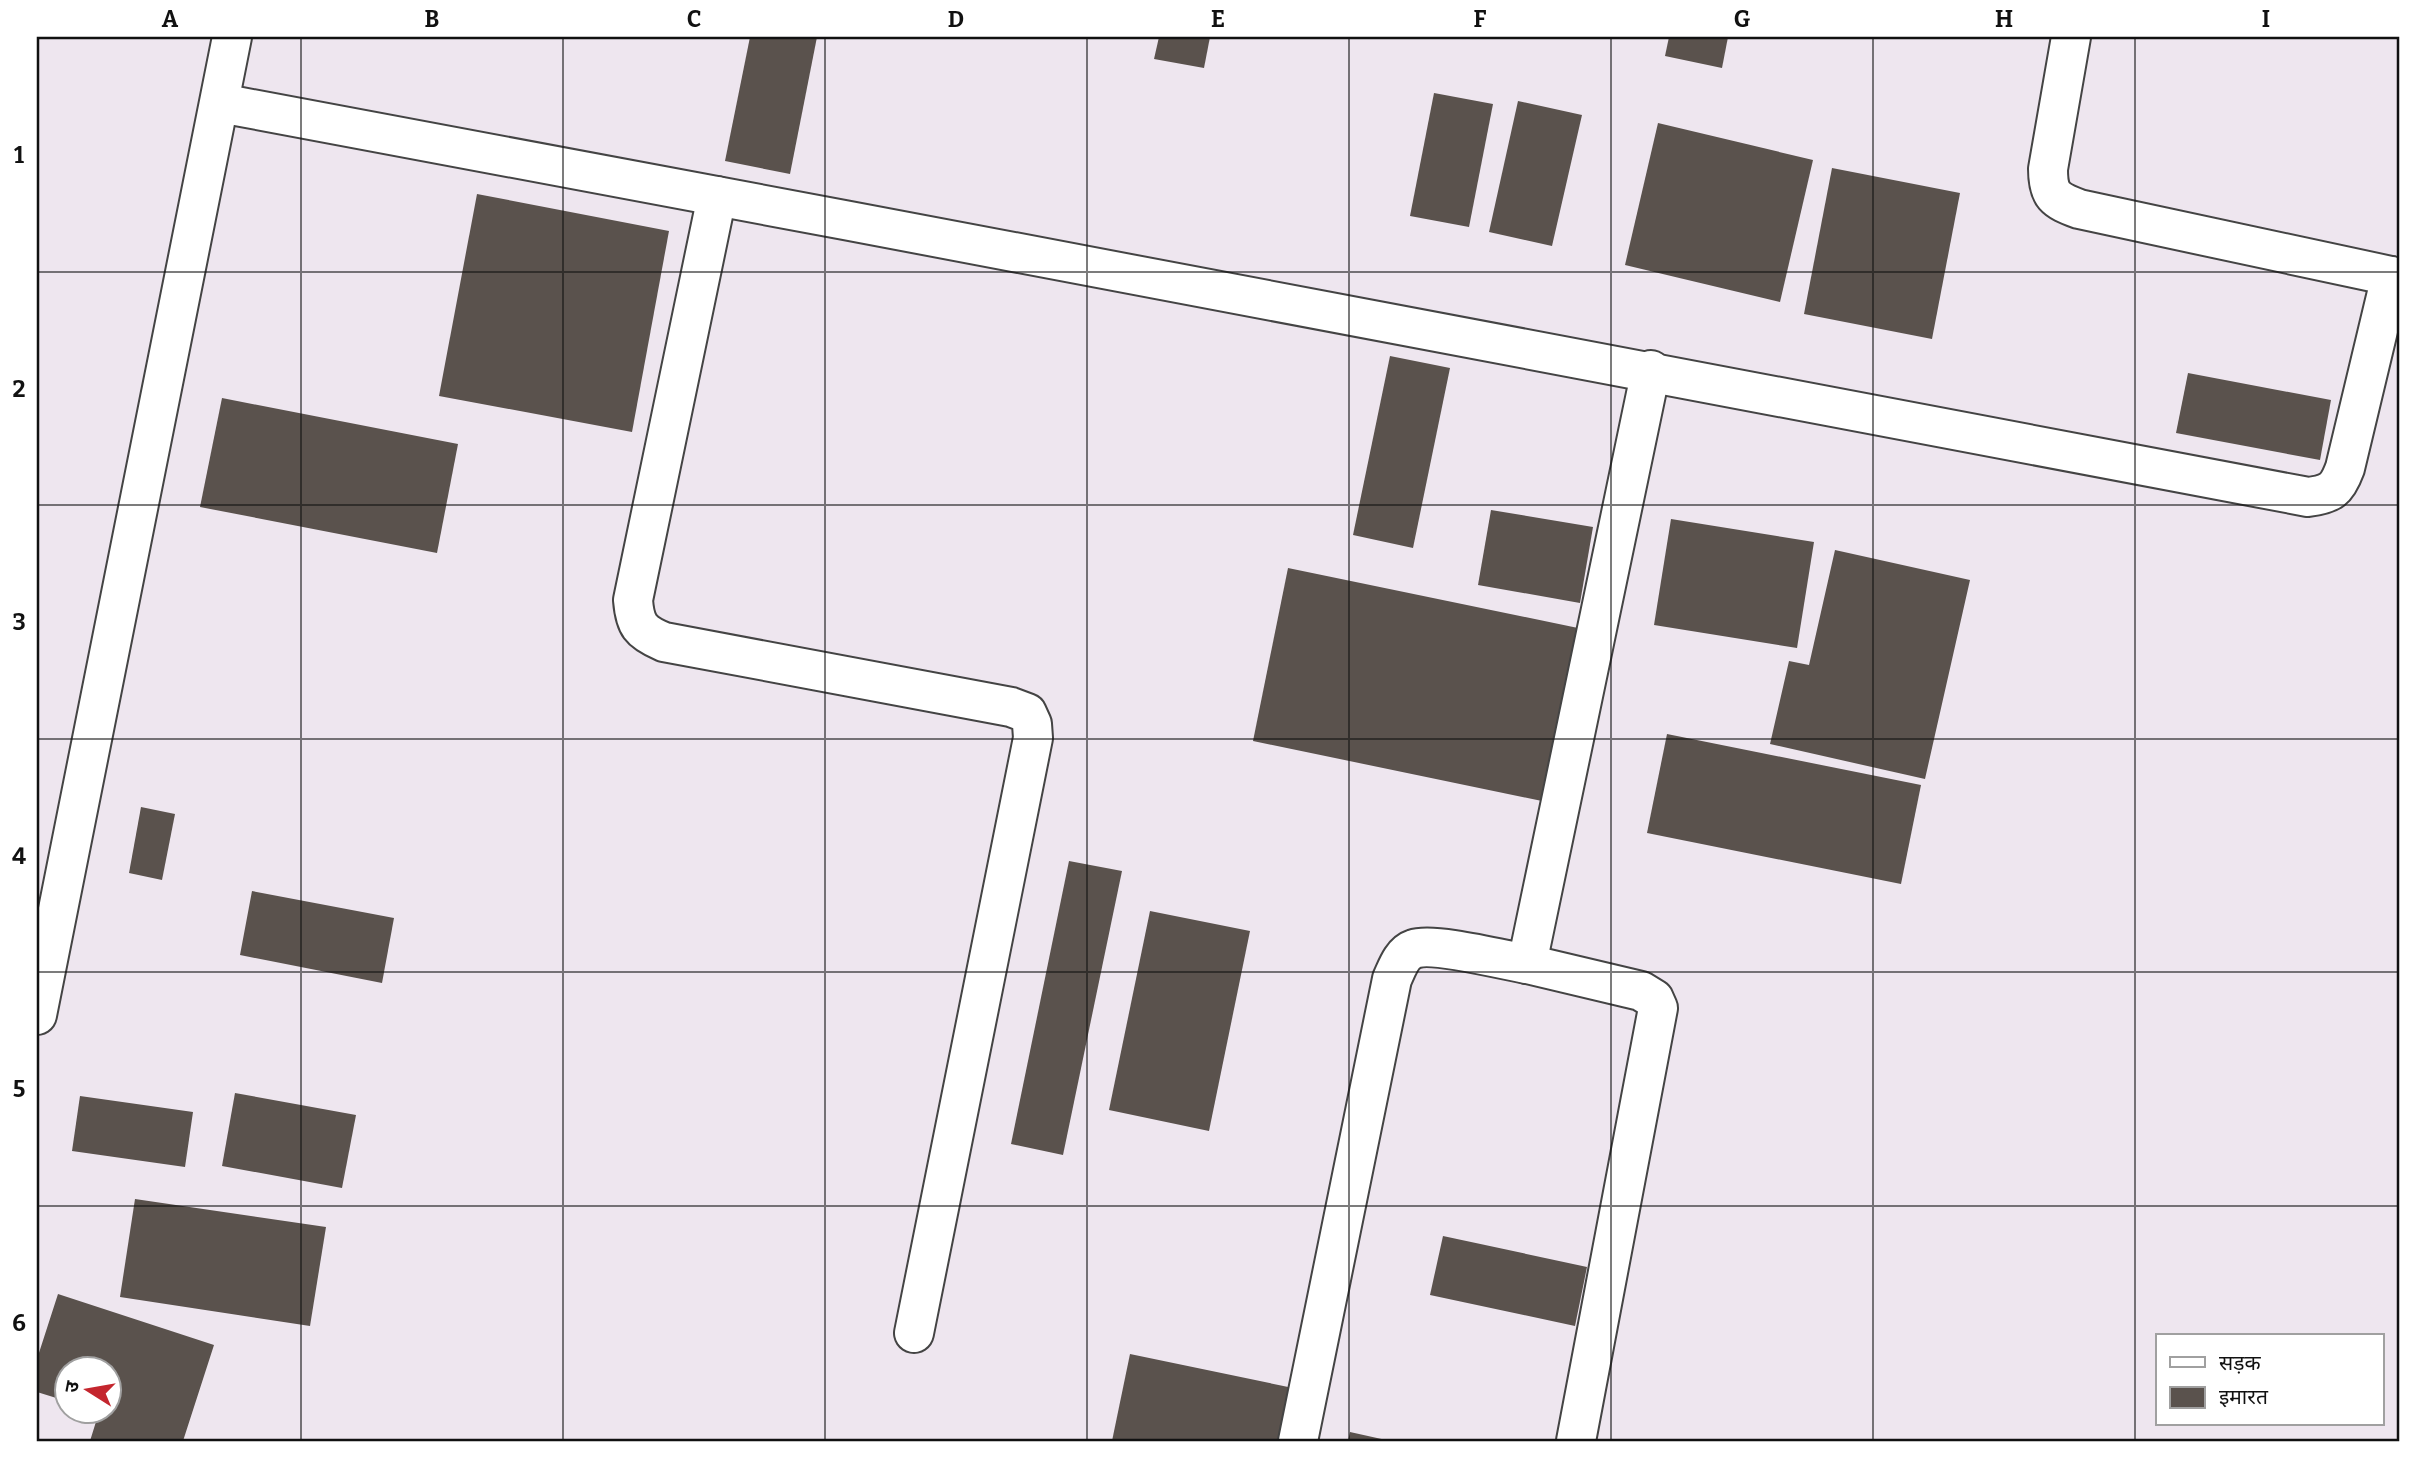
<svg xmlns="http://www.w3.org/2000/svg" width="2436" height="1478" font-family="Bitter,'Noto Sans Devanagari',serif">
  <style>
    .industrial { fill: #eee6ef; fill-rule: evenodd }
    .building { fill: #5a524d }
    .lines { fill: none; stroke-linecap: round; stroke-linejoin: round }
    .minor-casing { stroke: #444; stroke-width: 42 }
    .minor { stroke: #fff; stroke-width: 38 }
    .grid { fill: none; stroke: #111; stroke-width: 2; stroke-opacity: 0.55 }
    .neatline { fill: none; stroke: #111; stroke-width: 2.5 }
    .grid-label { font-size: 23px; text-anchor: middle; font-weight: bold; fill: #111 }
  </style>
  <rect width="100%" height="100%" fill="#fffdf5"/>
  <!-- industrial -->
  <path class="industrial" d="M37,37H2399V1441H37ZM2158,1336H2382V1424H2158ZM66,1370H108V1412H66Z"/>
  <!-- building -->
  <g class="building">
    <polygon points="750,37 817,37 790,174 725,161"/>
    <polygon points="1159,37 1210,37 1204,68 1154,59"/>
    <polygon points="1669,37 1728,37 1722,68 1665,56"/>
    <polygon points="1434,93 1493,104 1469,227 1410,216"/>
    <polygon points="1518,101 1582,115 1552,246 1489,232"/>
    <polygon points="1658,123 1813,160 1780,302 1625,265"/>
    <polygon points="1832,168 1960,193 1932,339 1804,314"/>
    <polygon points="477,194 669,231 632,432 439,396"/>
    <polygon points="1390,356 1450,368 1413,548 1353,535"/>
    <polygon points="2188,373 2331,400 2320,460 2176,433"/>
    <polygon points="222,398 458,444 437,553 200,507"/>
    <polygon points="1491,510 1593,527 1580,603 1478,585"/>
    <polygon points="1671,519 1814,542 1797,648 1654,625"/>
    <polygon points="1835,550 1970,580 1925,779 1770,744 1789,661 1809,665"/>
    <polygon points="1288,568 1578,628 1542,801 1253,741"/>
    <polygon points="1667,734 1921,785 1901,884 1647,833"/>
    <polygon points="141,807 175,814 162,880 129,873"/>
    <polygon points="1069,861 1122,871 1063,1155 1011,1144"/>
    <polygon points="252,891 394,918 382,983 240,955"/>
    <polygon points="1150,911 1250,931 1209,1131 1109,1110"/>
    <polygon points="235,1093 356,1115 342,1188 222,1166"/>
    <polygon points="80,1096 193,1112 185,1167 72,1151"/>
    <polygon points="135,1199 326,1227 310,1326 120,1297"/>
    <polygon points="1443,1236 1587,1267 1575,1326 1430,1295"/>
    <polygon points="58,1294 214,1345 183,1441 90,1441 99,1412 108,1412 108,1370 66,1370 66,1401 37,1392 37,1359"/>
    <polygon points="1130,1354 1293,1388 1281,1441 1112,1441"/>
    <polygon points="1350,1432 1386,1440 1385,1441 1348,1441"/>
  </g>
  <g class="lines">
    <defs>
      <g id="minor">
        <path d="M2071,37L2048,169C2048,196 2055,200 2079,209L2391,276"/>
        <path d="M220,103C916,234 1612,362 2308,497C2331,494 2337,490 2345,468L2391,276L2399,278"/>
        <path d="M717,196L633,600C635,625 640,632 664,642L1011,707L1027,713L1032,724L1033,738L914,1333"/>
        <polyline points="1527,964 1641,991 1654,999 1658,1008 1576,1441"/>
        <polyline points="37,1015 232,37"/>
        <path d="M1298,1441L1392,979C1397,968 1402,953 1414,949C1433,942 1504,960 1527,964L1651,370"/>
      </g>
    </defs>
    <!-- minor casing -->
    <use href="#minor" class="minor-casing"/>
    <!-- minor -->
    <use href="#minor" class="minor"/>
  </g>
  <!-- grid -->
  <path class="grid" d="M301,37V1441M563,37V1441M825,37V1441M1087,37V1441M1349,37V1441M1611,37V1441M1873,37V1441M2135,37V1441M37,272H2399M37,505H2399M37,739H2399M37,972H2399M37,1206H2399"/>
  <!-- border -->
  <rect width="2436" height="1478" fill="none" stroke="#ffffff" stroke-width="77"/>
  <!-- legend -->
  <rect x="2156" y="1334" width="228" height="91" fill="#ffffff" stroke="#a0a0a0" stroke-width="2"/>
  <rect x="2170" y="1357" width="35" height="10" fill="#ffffff" stroke="#a0a0a0" stroke-width="2"/>
  <text x="2219" y="1370" font-size="21" fill="#111111">सड़क</text>
  <rect x="2170" y="1387" width="35" height="21" fill="#5a524d" stroke="#a0a0a0" stroke-width="2"/>
  <text x="2219" y="1404" font-size="21" fill="#111111">इमारत</text>
  <!-- north arrow -->
  <g transform="translate(88 1390) rotate(281)"><circle r="33" fill="#ffffff" stroke="#a0a0a0" stroke-width="2"/>
  <path d="M0-5L12 26L0 18L-12 26Z" fill="#c4262e"/>
  <text y="-10" font-size="19" font-weight="bold" text-anchor="middle" fill="#111111">उ</text>
  </g>
  <rect x="38" y="38" width="2360" height="1402" class="neatline"/>
  <g class="grid-label">
    <text x="170" y="27">A</text>
    <text x="432" y="27">B</text>
    <text x="694" y="27">C</text>
    <text x="956" y="27">D</text>
    <text x="1218" y="27">E</text>
    <text x="1480" y="27">F</text>
    <text x="1742" y="27">G</text>
    <text x="2004" y="27">H</text>
    <text x="2266" y="27">I</text>
    <text x="19" y="163">1</text>
    <text x="19" y="397">2</text>
    <text x="19" y="630">3</text>
    <text x="19" y="864">4</text>
    <text x="19" y="1097">5</text>
    <text x="19" y="1331">6</text>
  </g>
</svg>
